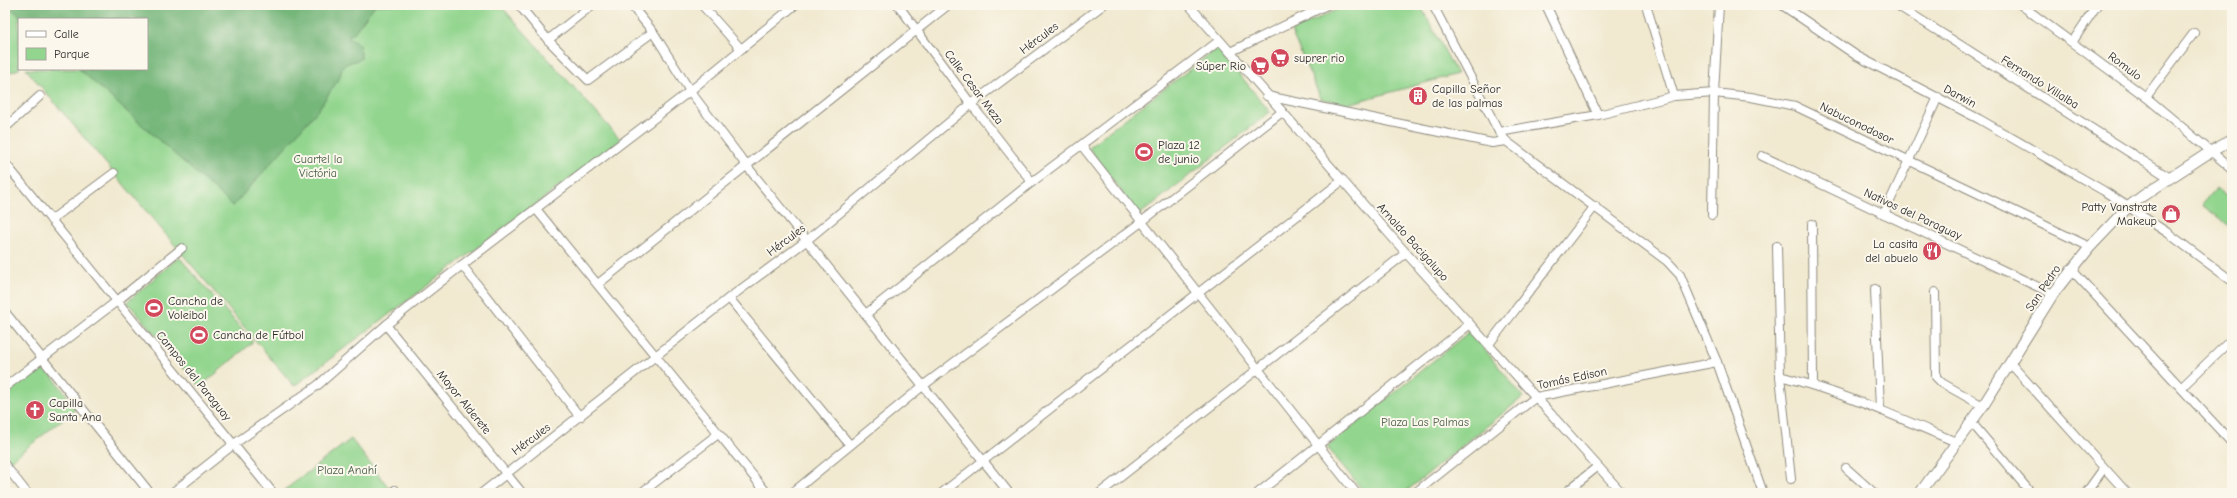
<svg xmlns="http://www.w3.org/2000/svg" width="2237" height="498" font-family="'Comic Neue',sans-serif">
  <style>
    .green { fill: #92d58e; stroke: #5e805c }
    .forest { fill: #75b679; stroke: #507052 }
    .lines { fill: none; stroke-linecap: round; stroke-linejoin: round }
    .minor-casing { stroke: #8e8a7e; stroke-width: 10 }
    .major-casing { stroke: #8e8a7e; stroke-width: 12 }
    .minor { stroke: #fff; stroke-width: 8 }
    .major { stroke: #fff; stroke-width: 10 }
    .labels { text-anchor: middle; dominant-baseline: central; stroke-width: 4; stroke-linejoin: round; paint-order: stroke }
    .street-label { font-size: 12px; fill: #2b2b2b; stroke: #fbf7ec }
    .poi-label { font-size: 12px; fill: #2b2b2b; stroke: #fbf7ec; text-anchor: start }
    .park-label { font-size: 12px; fill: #4a5e49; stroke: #fbf7ec }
  </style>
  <rect width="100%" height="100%" fill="#fbf7ec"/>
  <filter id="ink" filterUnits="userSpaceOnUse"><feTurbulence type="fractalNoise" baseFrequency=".025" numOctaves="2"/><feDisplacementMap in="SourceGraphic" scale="8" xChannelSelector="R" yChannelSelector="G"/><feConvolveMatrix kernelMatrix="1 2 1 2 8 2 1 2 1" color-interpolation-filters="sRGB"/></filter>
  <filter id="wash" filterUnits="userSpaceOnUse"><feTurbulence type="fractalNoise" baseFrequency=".012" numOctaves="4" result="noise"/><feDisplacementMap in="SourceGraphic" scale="16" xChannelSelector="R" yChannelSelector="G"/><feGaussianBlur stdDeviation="0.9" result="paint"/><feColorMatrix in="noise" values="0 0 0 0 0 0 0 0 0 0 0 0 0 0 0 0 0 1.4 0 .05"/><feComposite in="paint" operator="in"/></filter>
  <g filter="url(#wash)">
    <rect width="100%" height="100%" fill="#f1e9d0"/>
    <!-- green -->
    <g class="green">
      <polygon points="5,5 500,5 621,140 294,386 26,69 147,69 147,19 19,19 19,69 5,74"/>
      <polygon points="1347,5 1420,5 1457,74 1348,104 1321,99 1291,31"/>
      <polygon points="1218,48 1270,112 1139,215 1088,147"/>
      <polygon points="2216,188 2232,201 2232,228 2202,205"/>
      <polygon points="179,257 253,342 200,387 127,302"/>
      <polygon points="1470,331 1523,397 1404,493 1365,493 1327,447"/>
      <polygon points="41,362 77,408 9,462 5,457 5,391"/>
      <polygon points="351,439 393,493 282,492"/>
    </g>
    <!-- forest -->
    <path class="forest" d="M7,5H375L352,35H349L348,38C360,45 361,43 361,59L348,63L342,67L340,77L318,110L233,206L79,69H147V19H23Z"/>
  </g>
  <g filter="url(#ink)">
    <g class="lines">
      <defs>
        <g id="minor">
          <polyline points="519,5 548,40 588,80 653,32"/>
          <polyline points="631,5 653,32 690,91 746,165 1009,493"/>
          <polyline points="702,5 741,49"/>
          <polyline points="898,5 971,104 1032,182"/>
          <polyline points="1189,5 1406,253 1622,493"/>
          <polyline points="1433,5 1499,132 1506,141 1667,261 1680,275 1717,362 1763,493"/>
          <polyline points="1546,5 1598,115"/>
          <polyline points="1646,5 1674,96"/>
          <polyline points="1782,5 1857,56 1979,119 2104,191 2168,233 2232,281"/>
          <polyline points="1897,5 2170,178"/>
          <polyline points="2021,5 2146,97 2232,169"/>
          <polyline points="548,40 592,5"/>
          <polyline points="2073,41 2097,5"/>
          <polyline points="1230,52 1327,5"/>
          <polyline points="1267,96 1492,143 1506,141"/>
          <polyline points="2146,97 2194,33"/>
          <polyline points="5,128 40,96"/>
          <polyline points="1499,132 1598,115 1674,96 1714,93 1751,97 1795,106 2090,247"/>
          <polyline points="1082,146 1356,493"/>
          <polyline points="1762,156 2053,294"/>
          <polyline points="5,163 273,493"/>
          <polyline points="536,209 767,493"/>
          <polyline points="1884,214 1938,97"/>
          <polyline points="1712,215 1714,93 1719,5"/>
          <polyline points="51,220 114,173"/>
          <polyline points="1812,224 1813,385"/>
          <polyline points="1777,246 1780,376 1791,479"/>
          <polyline points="462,265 580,417"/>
          <polyline points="2071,269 2232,443"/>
          <polyline points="598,284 948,5"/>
          <polyline points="1875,289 1880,409"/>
          <polyline points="1935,292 1936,377 1942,383 1983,406"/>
          <polyline points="729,298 850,445"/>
          <polyline points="5,312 150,493"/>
          <polyline points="866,314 1032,182 1219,41"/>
          <polyline points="386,325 522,493"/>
          <polyline points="1489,344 1595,206"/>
          <polyline points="2010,363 2127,493"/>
          <path d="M1780,376C1841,392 1898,417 1956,442"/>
          <polyline points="5,387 117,301 182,248"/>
          <polyline points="2182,387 2232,339"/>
          <polyline points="1972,423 2031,493"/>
          <polyline points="5,465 27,493"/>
          <polyline points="1846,468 1874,493"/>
          <polyline points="395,490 397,493"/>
          <polyline points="172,493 234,444 318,385 386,325 462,265 690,91 795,5"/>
          <polyline points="482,493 729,298 806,241 971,104 1103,5"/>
          <polyline points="641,493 718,434"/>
          <polyline points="792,493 924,385 1140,223 1282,112"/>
          <polyline points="942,493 1343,180"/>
          <polyline points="1100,493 1406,253"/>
          <polyline points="1258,493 1470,324"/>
          <polyline points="1415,493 1536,397 1717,362"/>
          <polyline points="1565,493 1597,467"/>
          <polyline points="2086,493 2104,468"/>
        </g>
        <polyline id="major" points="1920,493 1983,406 2053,294 2090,247 2128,207 2144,195 2210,152 2232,140"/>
      </defs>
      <!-- minor casing -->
      <use href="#minor" class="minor-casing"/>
      <!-- major casing -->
      <use href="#major" class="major-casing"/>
      <!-- minor -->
      <use href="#minor" class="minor"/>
      <!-- major -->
      <use href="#major" class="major"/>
    </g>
  </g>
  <!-- icons -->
  <defs>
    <symbol id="supermarket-disc" viewBox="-11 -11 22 22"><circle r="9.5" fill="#d1495b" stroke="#fbf7ec"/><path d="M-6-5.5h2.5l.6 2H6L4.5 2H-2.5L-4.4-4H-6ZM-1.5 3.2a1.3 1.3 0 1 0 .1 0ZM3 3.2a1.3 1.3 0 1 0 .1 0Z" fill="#fff"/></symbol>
    <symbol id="building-disc" viewBox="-11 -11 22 22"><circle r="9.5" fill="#d1495b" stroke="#fbf7ec"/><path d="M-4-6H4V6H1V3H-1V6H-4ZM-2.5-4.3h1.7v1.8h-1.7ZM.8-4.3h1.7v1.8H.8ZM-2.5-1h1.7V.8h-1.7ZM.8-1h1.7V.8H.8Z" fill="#fff"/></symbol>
    <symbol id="stadium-disc" viewBox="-11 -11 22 22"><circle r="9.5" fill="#d1495b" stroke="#fbf7ec"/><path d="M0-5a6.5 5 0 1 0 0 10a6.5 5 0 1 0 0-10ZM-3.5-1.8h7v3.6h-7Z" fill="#fff"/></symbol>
    <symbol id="shop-disc" viewBox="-11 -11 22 22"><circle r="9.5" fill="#d1495b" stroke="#fbf7ec"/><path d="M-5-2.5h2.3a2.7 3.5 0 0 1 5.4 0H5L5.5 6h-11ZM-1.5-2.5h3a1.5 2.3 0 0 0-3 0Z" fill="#fff"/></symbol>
    <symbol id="restaurant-disc" viewBox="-11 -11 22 22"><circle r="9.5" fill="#d1495b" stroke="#fbf7ec"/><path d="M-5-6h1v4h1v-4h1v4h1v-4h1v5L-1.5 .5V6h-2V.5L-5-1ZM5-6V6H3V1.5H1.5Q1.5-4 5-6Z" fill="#fff"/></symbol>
    <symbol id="church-disc" viewBox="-11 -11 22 22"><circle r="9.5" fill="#d1495b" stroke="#fbf7ec"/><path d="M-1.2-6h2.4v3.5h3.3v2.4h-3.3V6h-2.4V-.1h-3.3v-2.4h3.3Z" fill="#fff"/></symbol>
  </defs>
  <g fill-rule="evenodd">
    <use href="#supermarket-disc" x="1269" y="47" width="22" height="22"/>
    <use href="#supermarket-disc" x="1249" y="55" width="22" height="22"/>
    <use href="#building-disc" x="1407" y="85" width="22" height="22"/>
    <use href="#stadium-disc" x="1133" y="141" width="22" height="22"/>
    <use href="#shop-disc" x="2160" y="203" width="22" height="22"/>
    <use href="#restaurant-disc" x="1921" y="240" width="22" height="22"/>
    <use href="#stadium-disc" x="143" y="297" width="22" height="22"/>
    <use href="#stadium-disc" x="188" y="324" width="22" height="22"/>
    <use href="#church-disc" x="24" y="399" width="22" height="22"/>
  </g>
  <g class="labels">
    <!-- street labels -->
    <g class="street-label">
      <text transform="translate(1039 38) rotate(-37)">Hércules</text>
      <text transform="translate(2125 66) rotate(37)">Romulo</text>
      <text transform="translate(2040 82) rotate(32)">Fernando Villalba</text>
      <text transform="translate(974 87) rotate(53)">Calle Cesar Meza</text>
      <text transform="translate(1960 96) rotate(28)">Darwin</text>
      <text transform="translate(1857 123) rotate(26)">Nabuconodosor</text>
      <text transform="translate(1913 214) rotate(25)">Nativos del Paraguay</text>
      <text transform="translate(786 240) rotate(-37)">Hércules</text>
      <text transform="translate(1413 242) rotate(48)">Arnaldo Bacigalupo</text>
      <text transform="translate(2043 288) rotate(-56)">San Pedro</text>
      <text transform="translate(194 376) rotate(51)">Campos del Paraguay</text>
      <text transform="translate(1572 378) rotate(-12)">Tomás Edison</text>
      <text transform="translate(464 402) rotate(51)">Mayor Alderete</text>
      <text transform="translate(531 439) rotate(-37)">Hércules</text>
    </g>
    <!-- poi labels -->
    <g class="poi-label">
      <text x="1294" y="58">suprer rio</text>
      <text x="1246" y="66" text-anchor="end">Súper Rio</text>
      <text x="1432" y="89">Capilla Señor<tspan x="1432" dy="14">de las palmas</tspan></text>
      <text x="1158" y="145">Plaza 12<tspan x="1158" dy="14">de junio</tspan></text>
      <text x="2157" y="207" text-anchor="end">Patty Vanstrate<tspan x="2157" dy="14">Makeup</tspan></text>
      <text x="1918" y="244" text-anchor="end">La casita<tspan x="1918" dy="14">del abuelo</tspan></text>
      <text x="168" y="301">Cancha de<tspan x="168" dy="14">Voleibol</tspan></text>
      <text x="213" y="335">Cancha de Fútbol</text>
      <text x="49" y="403">Capilla<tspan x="49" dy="14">Santa Ana</tspan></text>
    </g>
    <!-- park labels -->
    <g class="park-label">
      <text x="318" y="159">Cuartel la<tspan x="318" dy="14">Victória</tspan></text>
      <text x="1425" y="422">Plaza Las Palmas</text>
      <text x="347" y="470">Plaza Anahí</text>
    </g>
  </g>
  <!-- margin -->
  <rect width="2237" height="498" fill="none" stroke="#fbf7ec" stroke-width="20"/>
  <!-- legend -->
  <rect x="18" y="18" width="130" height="52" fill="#fbf7ec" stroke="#a8a59f"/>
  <rect x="26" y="31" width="20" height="6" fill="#ffffff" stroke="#a8a59f"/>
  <text x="54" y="38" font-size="12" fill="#2b2b2b">Calle</text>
  <rect x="26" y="48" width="20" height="12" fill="#92d58e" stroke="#a8a59f"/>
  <text x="54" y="58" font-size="12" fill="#2b2b2b">Parque</text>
</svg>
